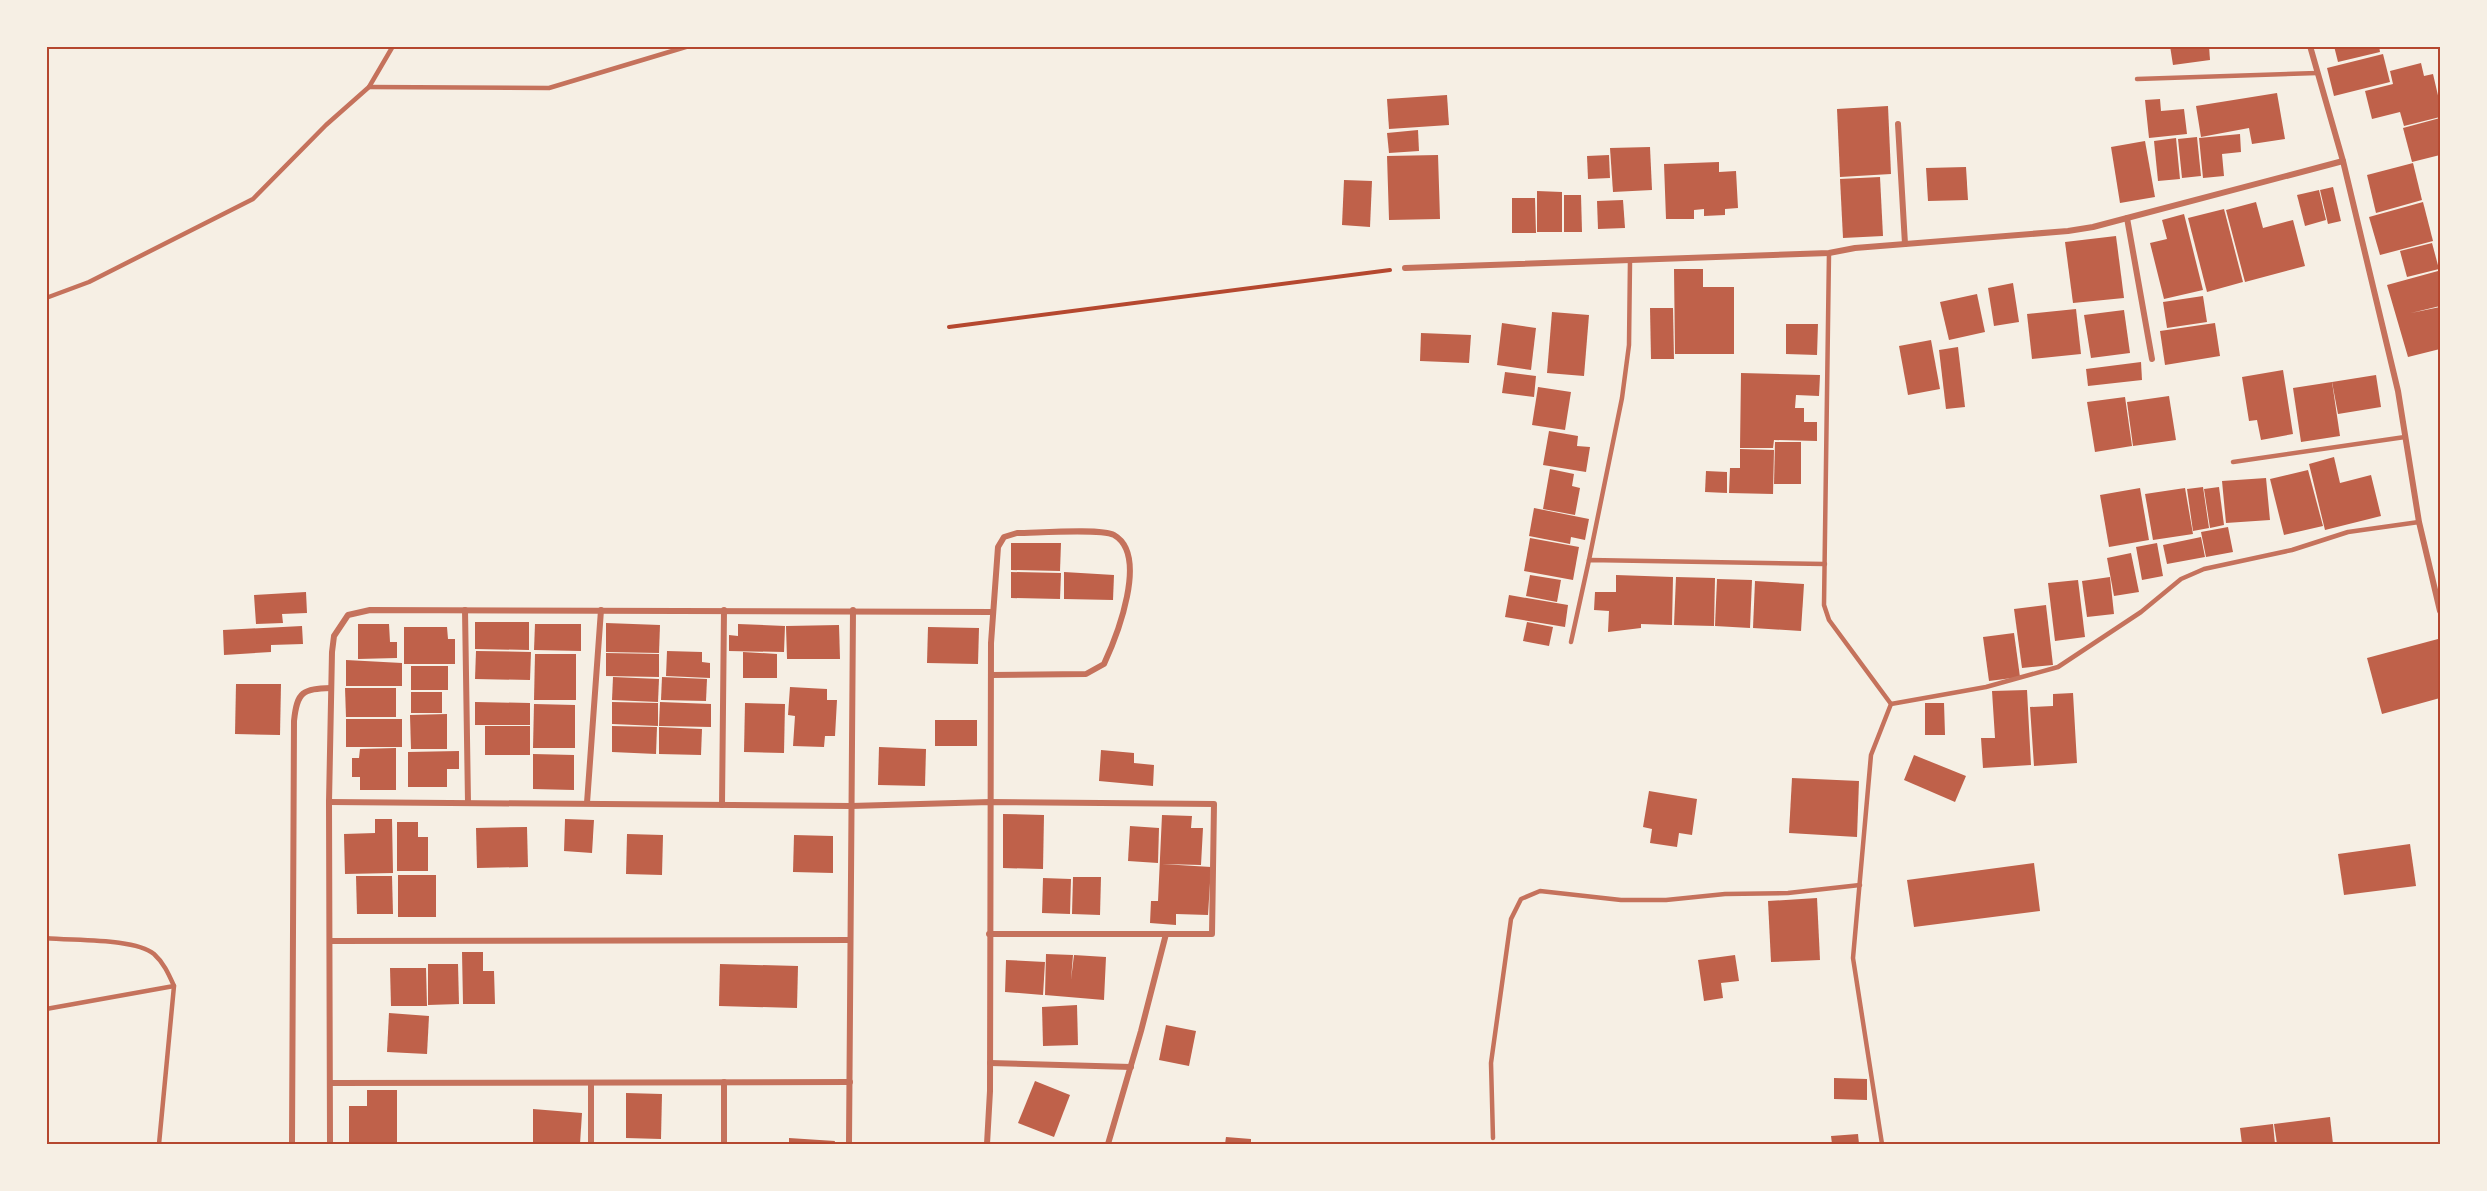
<svg xmlns="http://www.w3.org/2000/svg" width="2487" height="1191" font-family="Rubik,sans-serif">
  <style>
    .building { fill: #bf614a }
    .lines { fill: none; stroke-linecap: round; stroke-linejoin: round }
    .path { stroke: #b5482f; stroke-width: 4 }
    .service { stroke: #c5725c; stroke-width: 4.5 }
    .minor { stroke: #c5725c; stroke-width: 6 }
    .neatline { fill: none; stroke: #b5482f; stroke-width: 2 }
  </style>
  <rect width="100%" height="100%" fill="#f6efe4"/>
  <!-- building -->
  <g class="building">
    <polygon points="2170,46 2209,46 2210,60 2173,65"/>
    <polygon points="2334,46 2379,46 2380,52 2338,62"/>
    <polygon points="2383,54 2390,82 2334,96 2327,68"/>
    <polygon points="2421,63 2424,76 2433,74 2440,104 2440,117 2404,126 2400,112 2372,119 2365,91 2393,84 2390,71"/>
    <polygon points="2277,93 2285,139 2252,144 2249,128 2201,137 2196,106"/>
    <polygon points="1447,95 1449,125 1389,129 1387,99"/>
    <polygon points="2160,99 2161,111 2184,109 2187,134 2149,138 2145,100"/>
    <polygon points="1888,106 1891,174 1840,177 1837,109"/>
    <polygon points="2440,118 2440,155 2412,162 2403,128"/>
    <polygon points="1418,130 1419,151 1389,153 1387,133"/>
    <polygon points="2240,134 2241,152 2222,154 2224,176 2203,178 2199,138"/>
    <polygon points="2197,137 2201,176 2182,178 2178,139"/>
    <polygon points="2176,138 2180,179 2158,181 2154,141"/>
    <polygon points="2145,141 2155,197 2120,203 2111,147"/>
    <polygon points="1650,147 1652,190 1613,192 1610,148"/>
    <polygon points="1438,155 1440,219 1389,220 1387,156"/>
    <polygon points="1609,155 1610,178 1588,179 1587,156"/>
    <polygon points="1719,162 1719,172 1736,171 1738,208 1725,209 1725,215 1704,216 1704,209 1694,210 1694,219 1666,219 1664,164"/>
    <polygon points="2413,163 2422,200 2376,213 2367,175"/>
    <polygon points="1966,167 1968,200 1928,201 1926,168"/>
    <polygon points="1880,177 1883,236 1843,238 1840,179"/>
    <polygon points="1344,180 1372,181 1370,227 1342,225"/>
    <polygon points="2333,187 2341,221 2328,224 2320,190"/>
    <polygon points="2319,190 2326,220 2305,226 2297,195"/>
    <polygon points="1537,191 1562,192 1562,232 1537,232"/>
    <polygon points="1564,195 1581,195 1582,232 1564,232"/>
    <polygon points="1512,198 1535,198 1536,233 1512,233"/>
    <polygon points="1623,200 1625,228 1598,229 1597,201"/>
    <polygon points="2256,202 2263,228 2293,220 2305,266 2245,282 2226,210"/>
    <polygon points="2423,202 2433,241 2380,255 2369,217"/>
    <polygon points="2224,209 2243,282 2207,292 2188,218"/>
    <polygon points="2184,214 2203,290 2164,299 2150,243 2167,239 2162,220"/>
    <polygon points="2116,236 2124,298 2073,303 2065,242"/>
    <polygon points="2432,243 2439,269 2407,277 2400,251"/>
    <polygon points="1674,269 1703,269 1703,287 1734,287 1734,354 1675,354"/>
    <polygon points="2438,271 2440,306 2411,313 2440,307 2440,349 2408,357 2387,285"/>
    <polygon points="2013,283 2019,322 1994,326 1988,288"/>
    <polygon points="1977,294 1985,332 1949,340 1940,302"/>
    <polygon points="2203,296 2207,322 2167,328 2163,302"/>
    <polygon points="1650,308 1673,308 1674,359 1651,359"/>
    <polygon points="2076,309 2081,354 2032,359 2027,314"/>
    <polygon points="2124,310 2130,353 2091,358 2084,315"/>
    <polygon points="1552,312 1589,315 1584,376 1547,373"/>
    <polygon points="1502,323 1536,328 1531,370 1497,365"/>
    <polygon points="2215,323 2220,356 2165,365 2160,331"/>
    <polygon points="1786,324 1818,324 1817,355 1786,354"/>
    <polygon points="1421,333 1471,335 1469,363 1420,361"/>
    <polygon points="1931,340 1940,389 1908,395 1899,346"/>
    <polygon points="1958,347 1965,407 1946,409 1939,350"/>
    <polygon points="2141,362 2142,380 2088,386 2086,369"/>
    <polygon points="2283,370 2293,434 2261,440 2257,420 2249,421 2242,377"/>
    <polygon points="1505,372 1536,376 1534,397 1502,393"/>
    <polygon points="1741,373 1820,375 1819,396 1796,395 1795,408 1804,408 1804,422 1817,422 1817,441 1774,440 1773,448 1740,448"/>
    <polygon points="2376,375 2381,407 2338,414 2332,382"/>
    <polygon points="2332,382 2340,436 2301,442 2293,388"/>
    <polygon points="1538,387 1571,392 1565,430 1532,425"/>
    <polygon points="2169,396 2176,440 2133,446 2127,402"/>
    <polygon points="2125,397 2132,446 2095,452 2087,402"/>
    <polygon points="1549,431 1578,436 1577,446 1590,447 1586,472 1543,465"/>
    <polygon points="1775,442 1801,442 1801,484 1774,484"/>
    <polygon points="1740,449 1774,450 1773,494 1729,493 1730,468 1740,468"/>
    <polygon points="2334,457 2340,483 2371,475 2381,516 2325,530 2309,464"/>
    <polygon points="1550,469 1574,474 1572,486 1580,488 1575,515 1543,509"/>
    <polygon points="2308,470 2323,526 2284,535 2270,479"/>
    <polygon points="1706,471 1727,472 1727,493 1705,492"/>
    <polygon points="2266,478 2270,520 2226,523 2222,481"/>
    <polygon points="2203,487 2209,528 2193,531 2187,489"/>
    <polygon points="2219,487 2224,525 2210,528 2204,489"/>
    <polygon points="2140,488 2149,540 2109,547 2100,495"/>
    <polygon points="2185,488 2193,534 2153,540 2145,494"/>
    <polygon points="1534,508 1589,519 1585,540 1571,537 1570,544 1529,536"/>
    <polygon points="2228,527 2233,552 2206,557 2201,532"/>
    <polygon points="2201,537 2205,557 2167,564 2163,545"/>
    <polygon points="1530,538 1579,547 1573,580 1524,571"/>
    <polygon points="1011,543 1061,543 1060,571 1011,570"/>
    <polygon points="2157,543 2163,576 2142,580 2136,547"/>
    <polygon points="2131,553 2139,592 2114,596 2107,558"/>
    <polygon points="1011,572 1061,573 1060,599 1011,598"/>
    <polygon points="1064,572 1114,575 1113,600 1064,599"/>
    <polygon points="1530,575 1561,580 1557,602 1526,596"/>
    <polygon points="1616,575 1673,577 1672,625 1641,624 1641,628 1608,632 1609,611 1594,610 1595,592 1616,592"/>
    <polygon points="1676,577 1715,578 1714,626 1674,625"/>
    <polygon points="2110,577 2114,614 2087,617 2082,581"/>
    <polygon points="1717,579 1752,580 1750,628 1715,626"/>
    <polygon points="2078,580 2085,637 2055,641 2048,583"/>
    <polygon points="1755,581 1804,584 1801,631 1753,628"/>
    <polygon points="306,592 307,613 282,614 283,623 256,624 254,595"/>
    <polygon points="1509,595 1568,605 1565,627 1505,617"/>
    <polygon points="2046,605 2053,665 2022,668 2014,609"/>
    <polygon points="475,622 529,622 529,650 475,649"/>
    <polygon points="1527,622 1553,627 1549,646 1523,641"/>
    <polygon points="606,623 660,625 659,653 606,652"/>
    <polygon points="358,624 389,624 390,642 397,642 397,658 358,659"/>
    <polygon points="535,624 581,624 581,651 534,650"/>
    <polygon points="738,624 785,626 784,652 729,651 729,635 738,636"/>
    <polygon points="839,625 840,659 787,659 786,626"/>
    <polygon points="302,626 303,644 271,645 271,652 224,655 223,630"/>
    <polygon points="404,627 447,627 448,639 455,639 455,664 404,664"/>
    <polygon points="928,627 979,628 978,664 927,663"/>
    <polygon points="2014,633 2020,677 1989,681 1983,637"/>
    <polygon points="2438,639 2440,698 2382,714 2367,658"/>
    <polygon points="476,651 531,652 530,680 475,679"/>
    <polygon points="667,651 702,652 702,662 710,663 710,678 666,676"/>
    <polygon points="743,652 777,654 777,678 743,678"/>
    <polygon points="606,653 659,654 659,677 606,676"/>
    <polygon points="535,654 576,654 576,700 534,700"/>
    <polygon points="346,660 402,663 402,686 346,686"/>
    <rect x="411" y="666" width="37" height="24"/>
    <polygon points="613,677 659,679 658,702 612,700"/>
    <polygon points="662,677 707,679 706,701 661,700"/>
    <polygon points="236,684 281,684 280,735 235,734"/>
    <polygon points="790,687 827,689 827,700 837,700 835,736 825,736 824,747 793,746 795,716 788,715"/>
    <polygon points="345,688 396,688 396,717 346,717"/>
    <polygon points="2027,690 2031,765 1983,768 1981,738 1995,738 1992,691"/>
    <rect x="411" y="692" width="31" height="21"/>
    <polygon points="2073,693 2077,763 2034,766 2030,707 2053,706 2053,694"/>
    <polygon points="475,702 530,703 530,725 475,725"/>
    <polygon points="612,702 658,703 658,726 612,724"/>
    <polygon points="660,702 711,704 711,727 659,726"/>
    <polygon points="745,703 785,704 784,753 744,752"/>
    <polygon points="1925,703 1944,703 1945,735 1925,735"/>
    <polygon points="534,704 575,705 575,748 533,748"/>
    <polygon points="447,714 447,749 411,749 410,715"/>
    <rect x="346" y="719" width="56" height="28"/>
    <rect x="935" y="720" width="42" height="26"/>
    <rect x="485" y="726" width="45" height="29"/>
    <polygon points="612,726 657,727 656,754 612,752"/>
    <polygon points="659,727 702,729 701,755 659,754"/>
    <polygon points="879,747 926,749 925,786 878,785"/>
    <polygon points="396,748 396,790 360,790 360,777 352,777 352,758 359,758 360,749"/>
    <polygon points="1101,750 1134,753 1134,763 1154,765 1153,786 1099,781"/>
    <polygon points="459,751 459,769 447,769 447,787 408,787 408,752"/>
    <polygon points="533,754 574,755 574,790 533,789"/>
    <polygon points="1914,755 1966,776 1955,802 1904,780"/>
    <polygon points="1792,778 1859,781 1857,837 1789,833"/>
    <polygon points="1649,791 1697,799 1692,835 1679,833 1677,847 1650,843 1652,829 1643,827"/>
    <polygon points="1003,814 1044,815 1043,869 1003,868"/>
    <polygon points="1162,815 1192,816 1191,828 1203,828 1201,865 1162,864 1211,867 1208,915 1176,914 1176,925 1150,923 1151,901 1158,901"/>
    <polygon points="375,819 392,819 393,873 345,874 344,834 375,833"/>
    <polygon points="565,819 594,820 592,853 564,851"/>
    <polygon points="397,822 418,822 418,837 428,837 428,871 397,871"/>
    <polygon points="1130,826 1159,828 1158,863 1128,861"/>
    <polygon points="527,827 528,867 477,868 476,828"/>
    <polygon points="627,834 663,835 662,875 626,874"/>
    <polygon points="794,835 833,836 833,873 793,872"/>
    <polygon points="2410,844 2416,886 2344,895 2338,854"/>
    <polygon points="2034,863 2040,911 1914,927 1907,880"/>
    <rect x="398" y="875" width="38" height="42"/>
    <polygon points="356,876 392,876 393,914 357,914"/>
    <polygon points="1073,877 1101,877 1100,915 1072,914"/>
    <polygon points="1043,878 1071,879 1070,914 1042,913"/>
    <polygon points="1817,898 1820,960 1771,962 1768,901"/>
    <polygon points="462,952 483,952 483,971 494,971 495,1004 463,1004"/>
    <polygon points="1046,954 1073,955 1071,980 1074,955 1106,957 1104,1000 1045,995"/>
    <polygon points="1735,955 1739,981 1721,983 1723,998 1704,1001 1698,960"/>
    <polygon points="1006,960 1045,962 1043,995 1005,992"/>
    <polygon points="428,964 458,964 459,1004 428,1005"/>
    <polygon points="720,964 798,966 797,1008 719,1006"/>
    <polygon points="390,968 426,968 427,1006 391,1006"/>
    <polygon points="1077,1005 1078,1045 1043,1046 1042,1007"/>
    <polygon points="389,1013 429,1016 427,1054 387,1052"/>
    <polygon points="1166,1025 1196,1031 1189,1066 1159,1060"/>
    <polygon points="1834,1078 1867,1079 1867,1100 1834,1099"/>
    <polygon points="1035,1081 1070,1095 1054,1137 1018,1123"/>
    <polygon points="367,1090 397,1090 397,1143 349,1143 349,1106 367,1106"/>
    <polygon points="626,1093 662,1094 661,1139 626,1138"/>
    <polygon points="533,1109 582,1113 580,1144 533,1144"/>
    <polygon points="2330,1117 2333,1144 2277,1144 2274,1124"/>
    <polygon points="2273,1124 2275,1144 2242,1144 2240,1128"/>
    <polygon points="1858,1134 1859,1144 1832,1144 1831,1136"/>
    <polygon points="1226,1137 1251,1139 1251,1144 1225,1144"/>
    <polygon points="789,1138 835,1141 834,1144 789,1144"/>
  </g>
  <g class="lines">
    <!-- path -->
    <polyline class="path" points="949,327 1390,270"/>
    <!-- service -->
    <g class="service">
      <polyline points="2137,79 2317,73"/>
      <polyline points="369,87 549,88 689,46"/>
      <polyline points="1829,253 1824,605 1829,620 1891,704 1871,755 1853,958 1882,1144"/>
      <polyline points="46,298 89,282 253,199 326,125 369,87 393,46"/>
      <polyline points="2233,462 2405,437"/>
      <polyline points="1589,560 1622,398 1629,345 1630,261"/>
      <polyline points="1571,642 1589,560 1825,564"/>
      <polyline points="1891,704 1986,687 2058,667 2141,612 2181,579 2204,569 2292,550 2348,532 2419,522"/>
      <path d="M46,938C73,941 134,938 154,954C164,963 169,975 174,986L159,1144"/>
      <polyline points="46,1009 174,986"/>
      <polyline points="1493,1138 1491,1063 1511,919 1521,899 1540,891 1621,900 1666,900 1725,894 1788,893 1860,885"/>
    </g>
    <!-- minor -->
    <g class="minor">
      <polyline points="2310,46 2343,161 2398,391 2419,522 2440,611"/>
      <polyline points="1898,124 1905,244"/>
      <polyline points="2127,218 2152,359"/>
      <polyline points="1405,268 1829,253 1855,248 2068,231 2093,227 2343,161"/>
      <polyline points="465,610 468,802"/>
      <polyline points="329,802 851,806 990,802 1214,804 1212,934 989,934"/>
      <polyline points="587,803 601,610"/>
      <polyline points="722,805 724,610"/>
      <polyline points="330,941 850,940"/>
      <polyline points="990,1063 1131,1067"/>
      <polyline points="724,1082 724,1144"/>
      <polyline points="330,1083 850,1082"/>
      <polyline points="591,1083 591,1144"/>
      <path d="M292,1144L294,721C297,691 303,689 331,688"/>
      <polyline points="330,1144 329,802 332,652 334,636 348,615 370,610 992,612"/>
      <polyline points="849,1144 853,610"/>
      <path d="M987,1144L990,1091L991,643L998,547L1004,537L1017,533C1035,533 1102,528 1114,535C1149,555 1117,636 1104,664L1086,674L991,675"/>
      <polyline points="1108,1144 1141,1031 1166,934"/>
    </g>
  </g>
  <!-- border -->
  <rect width="2487" height="1191" fill="none" stroke="#f6efe4" stroke-width="96"/>
  <rect x="48" y="48" width="2391" height="1095" class="neatline"/>
</svg>
